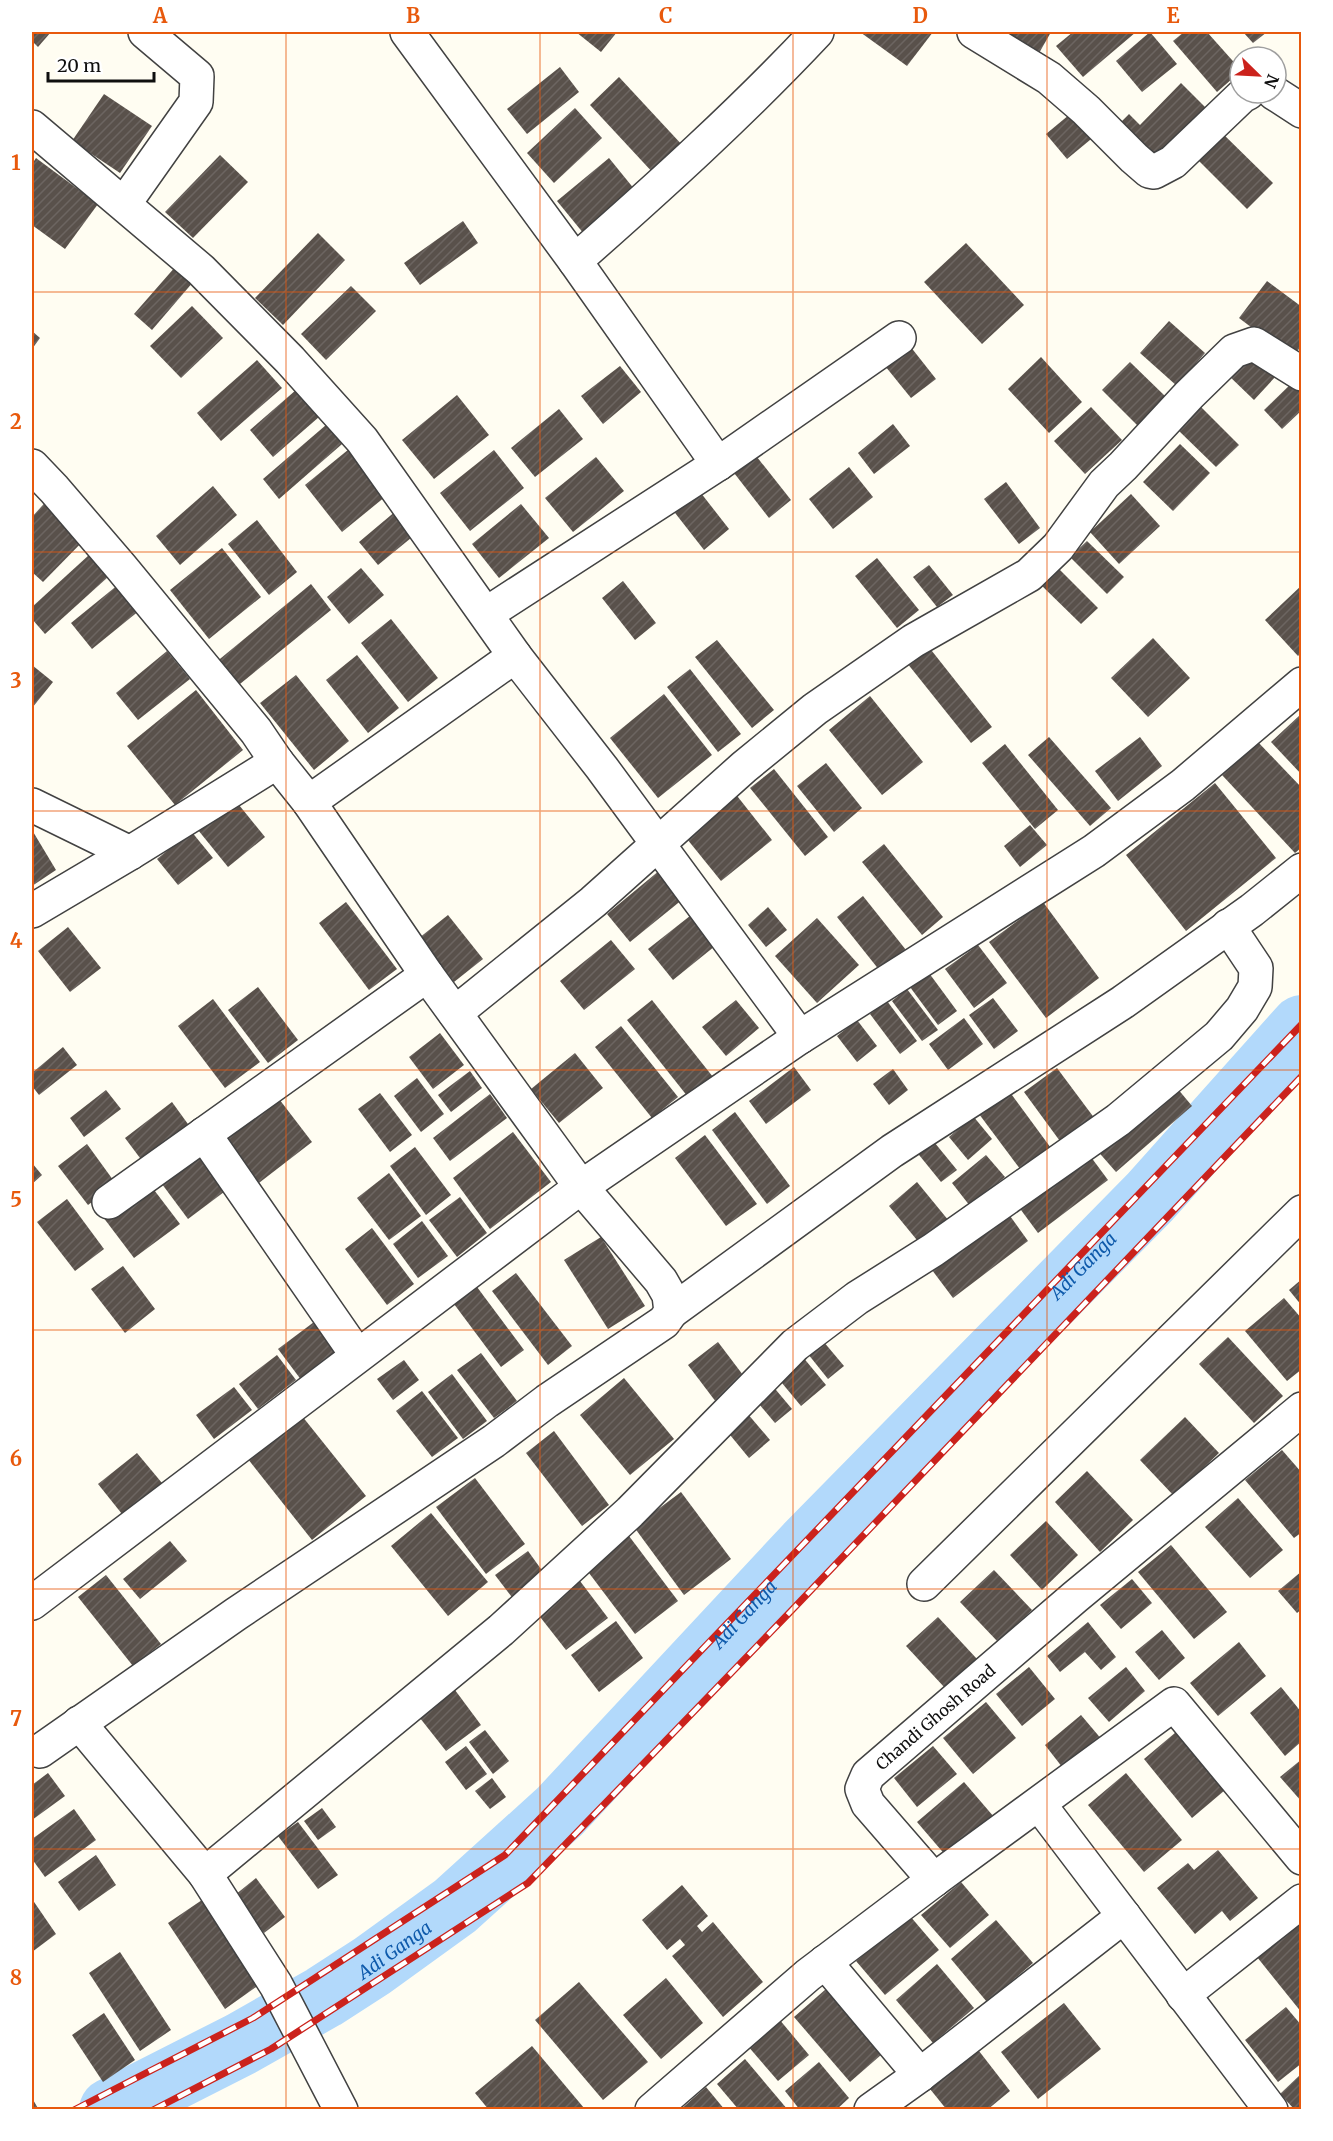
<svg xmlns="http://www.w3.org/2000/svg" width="1333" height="2141" font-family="Merriweather,serif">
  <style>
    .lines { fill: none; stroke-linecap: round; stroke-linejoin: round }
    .river { stroke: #b2d9fb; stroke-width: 64 }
    .building { fill: url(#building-hatch) }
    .minor-casing { stroke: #424242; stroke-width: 36 }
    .tertiary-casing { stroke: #424242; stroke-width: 36 }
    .minor { stroke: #fff; stroke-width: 33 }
    .tertiary { stroke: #fff; stroke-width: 33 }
    .rail-casing { stroke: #cb221c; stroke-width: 7 }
    .rail { stroke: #fff; stroke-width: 4.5; stroke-dasharray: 14; stroke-linecap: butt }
    .grid { fill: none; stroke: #e8590c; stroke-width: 1.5; stroke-opacity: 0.55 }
    .labels { text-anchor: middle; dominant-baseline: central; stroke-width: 6; stroke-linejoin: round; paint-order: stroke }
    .street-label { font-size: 16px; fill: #0f0f0f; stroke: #fff }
    .water-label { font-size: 18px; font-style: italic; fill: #0e5aab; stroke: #fff }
    .neatline { fill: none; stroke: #e8590c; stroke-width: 2 }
    .grid-label { font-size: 20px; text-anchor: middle; font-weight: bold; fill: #e8590c }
  </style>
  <defs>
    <pattern id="building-hatch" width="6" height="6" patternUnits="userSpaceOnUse" patternTransform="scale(1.5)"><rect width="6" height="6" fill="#59514b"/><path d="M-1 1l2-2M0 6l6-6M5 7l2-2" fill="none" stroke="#6c6561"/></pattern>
  </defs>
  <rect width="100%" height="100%" fill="#fffdf2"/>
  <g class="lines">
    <!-- river -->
    <path class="river" id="s1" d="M111,2110L241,2044L324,1997L372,1966L455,1906L560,1811L807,1546L1150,1197L1302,1027"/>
  </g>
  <!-- building -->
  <g class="building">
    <polygon points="32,32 51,32 38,47 32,41"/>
    <polygon points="576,32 617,32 601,52"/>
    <polygon points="860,32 933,32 907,66"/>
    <polygon points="1006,32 1051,32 1038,55 1004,35"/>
    <polygon points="1073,32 1136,32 1083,77 1056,46"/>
    <polygon points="1150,32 1177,64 1142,92 1116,61"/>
    <polygon points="1184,32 1207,32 1240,69 1240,72 1217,92 1173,41"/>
    <polygon points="1243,32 1267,32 1253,43"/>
    <polygon points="560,67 579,92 527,134 507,109"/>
    <polygon points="619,77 684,147 655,175 590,105"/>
    <polygon points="1181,83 1210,112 1152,169 1114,129 1129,114 1140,125"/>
    <polygon points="104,94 152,126 120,173 72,141"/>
    <polygon points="575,108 602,138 554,183 527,153"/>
    <polygon points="1075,110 1096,135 1067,159 1046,134"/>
    <polygon points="1220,131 1273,183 1247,209 1195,157"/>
    <polygon points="220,155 248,182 193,238 165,212"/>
    <polygon points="36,158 98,204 65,249 32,225 32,164"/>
    <polygon points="609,158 635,190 584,234 557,201"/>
    <polygon points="463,221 478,243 420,285 404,263"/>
    <polygon points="318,233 345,260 283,325 255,298"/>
    <polygon points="966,243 1024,305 982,344 924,282"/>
    <polygon points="176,266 194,281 152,330 134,314"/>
    <polygon points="1267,281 1302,307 1302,345 1292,358 1239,318"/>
    <polygon points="351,286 376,311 326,360 301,334"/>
    <polygon points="192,306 223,338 181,378 150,346"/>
    <polygon points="1169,321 1205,353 1177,386 1140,353"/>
    <polygon points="32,331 40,338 32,349"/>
    <polygon points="906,341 936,379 911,398 881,361"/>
    <polygon points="1250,350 1277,375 1254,400 1227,374"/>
    <polygon points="1041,357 1082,402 1049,433 1008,389"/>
    <polygon points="257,360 282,388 221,441 197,413"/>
    <polygon points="1130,362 1166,397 1138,426 1102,390"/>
    <polygon points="620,366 641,392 603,424 581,396"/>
    <polygon points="1298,377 1302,381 1302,410 1282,429 1264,410"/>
    <polygon points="304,383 327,410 273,457 250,430"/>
    <polygon points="457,395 489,435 434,479 402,440"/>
    <polygon points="1091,407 1122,440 1085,474 1054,441"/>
    <polygon points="1201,407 1239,445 1216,467 1178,430"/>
    <polygon points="559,409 583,439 535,477 511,448"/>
    <polygon points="333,419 349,438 279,499 263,479"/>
    <polygon points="893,424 910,446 874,474 858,453"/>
    <polygon points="1180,444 1210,473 1173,511 1143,482"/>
    <polygon points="354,445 391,492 342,532 305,485"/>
    <polygon points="494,450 524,488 470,531 440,493"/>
    <polygon points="753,452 791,500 769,518 731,469"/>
    <polygon points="596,457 624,491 573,532 545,498"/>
    <polygon points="849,467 873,497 833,529 809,499"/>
    <polygon points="1006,482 1040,528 1019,544 984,499"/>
    <polygon points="213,486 237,515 180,565 156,536"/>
    <polygon points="697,488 729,529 704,550 672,509"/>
    <polygon points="1131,494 1160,526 1119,564 1090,532"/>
    <polygon points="51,496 90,534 43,582 32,572 32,517"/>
    <polygon points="521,504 549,538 499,578 472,544"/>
    <polygon points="403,505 422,529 378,565 359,542"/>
    <polygon points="257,520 297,572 269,595 228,544"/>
    <polygon points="1087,541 1124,577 1107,594 1070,557"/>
    <polygon points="222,548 261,597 209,639 170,590"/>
    <polygon points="89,555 108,577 45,634 32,619 32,607"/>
    <polygon points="877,558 919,610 897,628 855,576"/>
    <polygon points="929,565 953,595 937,607 913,577"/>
    <polygon points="1056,566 1098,608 1081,624 1039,583"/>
    <polygon points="361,568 384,595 349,624 327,597"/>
    <polygon points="623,581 656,623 635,640 602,598"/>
    <polygon points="119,584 140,610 92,649 71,623"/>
    <polygon points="311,584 331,610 235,688 215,663"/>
    <polygon points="1302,585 1302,652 1298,656 1265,620"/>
    <polygon points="391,619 438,678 408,702 361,643"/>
    <polygon points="1153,638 1190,678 1148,717 1111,678"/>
    <polygon points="717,640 774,710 752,728 695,657"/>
    <polygon points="928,646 992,727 971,743 907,663"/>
    <polygon points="167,651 190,679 138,720 116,693"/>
    <polygon points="357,655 399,708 368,733 326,680"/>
    <polygon points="32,665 53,682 32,708"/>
    <polygon points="690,669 741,734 718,752 667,687"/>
    <polygon points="296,675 349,741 314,770 260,703"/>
    <polygon points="196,690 243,750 175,805 127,746"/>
    <polygon points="664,694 712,755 658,798 610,738"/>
    <polygon points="870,696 923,762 882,795 829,730"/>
    <polygon points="1300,715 1302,716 1302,775 1271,742"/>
    <polygon points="1049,737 1111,808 1090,826 1028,755"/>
    <polygon points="1140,737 1162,766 1118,801 1095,771"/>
    <polygon points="1257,741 1302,788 1302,847 1295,853 1222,775"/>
    <polygon points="1005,744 1058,810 1035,829 982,763"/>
    <polygon points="826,763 862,808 834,832 797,786"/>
    <polygon points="774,769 828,837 805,856 750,788"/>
    <polygon points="1215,783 1276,858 1186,931 1126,855"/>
    <polygon points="734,792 772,840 721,881 683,834"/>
    <polygon points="235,800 265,837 228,867 198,830"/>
    <polygon points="1030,825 1047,845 1020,867 1004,846"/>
    <polygon points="32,830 56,870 32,886"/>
    <polygon points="191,831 213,858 178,885 157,859"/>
    <polygon points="884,844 943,917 922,935 862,862"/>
    <polygon points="660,870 683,899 630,942 607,914"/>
    <polygon points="863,896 906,950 880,971 837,917"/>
    <polygon points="346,902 397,969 369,990 319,923"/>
    <polygon points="1043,902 1099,978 1046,1018 989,942"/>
    <polygon points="768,907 787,930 766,947 748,925"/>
    <polygon points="695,912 720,942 673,980 648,949"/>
    <polygon points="448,915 483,959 454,982 419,938"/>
    <polygon points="817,918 859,965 817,1003 775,956"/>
    <polygon points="68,927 101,968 70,992 38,951"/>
    <polygon points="611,940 635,969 584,1010 560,981"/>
    <polygon points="978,945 1007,983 974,1008 945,969"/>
    <polygon points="929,973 957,1011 938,1025 910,987"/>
    <polygon points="258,987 298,1040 268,1063 228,1010"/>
    <polygon points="907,989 938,1030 922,1041 892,1001"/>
    <polygon points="993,998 1018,1031 994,1049 969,1015"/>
    <polygon points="213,999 260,1062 225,1088 178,1026"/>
    <polygon points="652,1000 713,1077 688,1097 627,1020"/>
    <polygon points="736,1000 759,1028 726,1056 702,1027"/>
    <polygon points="887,1001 917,1041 900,1054 870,1014"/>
    <polygon points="964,1018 983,1044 948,1070 929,1044"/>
    <polygon points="857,1020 877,1046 857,1062 837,1036"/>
    <polygon points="621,1026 678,1097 652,1118 595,1047"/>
    <polygon points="440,1033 464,1065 433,1089 409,1057"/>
    <polygon points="63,1047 77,1065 39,1095 32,1086 32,1073"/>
    <polygon points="575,1053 603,1088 559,1123 531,1089"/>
    <polygon points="794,1067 811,1090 766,1124 749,1101"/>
    <polygon points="1057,1068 1098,1123 1065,1148 1024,1092"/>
    <polygon points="893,1069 908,1090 889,1105 873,1084"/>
    <polygon points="470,1071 482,1088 451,1112 438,1095"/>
    <polygon points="417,1078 444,1114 421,1132 394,1096"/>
    <polygon points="1172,1082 1192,1106 1116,1172 1095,1148"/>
    <polygon points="106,1090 121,1109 84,1137 70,1118"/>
    <polygon points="1009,1091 1059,1159 1029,1181 979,1114"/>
    <polygon points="380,1093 412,1135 390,1152 358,1109"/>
    <polygon points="490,1094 507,1118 450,1161 433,1138"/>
    <polygon points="276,1095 312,1142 255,1186 219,1138"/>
    <polygon points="172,1102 193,1131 146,1166 125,1138"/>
    <polygon points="735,1112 790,1186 767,1204 712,1130"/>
    <polygon points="973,1116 992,1139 968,1160 949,1137"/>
    <polygon points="513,1132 551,1182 490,1229 453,1178"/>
    <polygon points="705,1135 757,1204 726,1226 675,1158"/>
    <polygon points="930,1137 957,1170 941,1182 915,1150"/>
    <polygon points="87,1144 116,1184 88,1205 58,1166"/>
    <polygon points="200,1144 232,1186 188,1219 156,1176"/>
    <polygon points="415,1147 451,1195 426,1215 390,1166"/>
    <polygon points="1085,1149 1108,1180 1038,1233 1015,1202"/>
    <polygon points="986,1155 1005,1177 970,1206 952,1183"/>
    <polygon points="32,1163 42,1175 32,1184"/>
    <polygon points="389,1173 421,1216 389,1240 357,1198"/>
    <polygon points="148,1182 180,1224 134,1258 103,1217"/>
    <polygon points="917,1182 949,1221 921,1245 889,1206"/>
    <polygon points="460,1197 487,1233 457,1257 429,1220"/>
    <polygon points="67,1199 104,1249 75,1271 37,1222"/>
    <polygon points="1005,1209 1028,1241 953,1298 929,1266"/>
    <polygon points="422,1221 448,1256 418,1278 393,1244"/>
    <polygon points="372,1228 414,1284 387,1305 345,1249"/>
    <polygon points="601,1237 645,1306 608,1329 564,1260"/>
    <polygon points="123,1266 155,1309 125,1333 91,1289"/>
    <polygon points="516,1273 572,1346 548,1365 492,1291"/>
    <polygon points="1302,1279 1302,1306 1289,1290"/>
    <polygon points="477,1287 524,1350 501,1367 454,1304"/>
    <polygon points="1284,1298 1302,1319 1302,1369 1287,1381 1245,1331"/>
    <polygon points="318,1319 343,1351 302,1381 278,1349"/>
    <polygon points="1228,1337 1283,1396 1254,1423 1199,1364"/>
    <polygon points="823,1341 844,1366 828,1379 808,1354"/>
    <polygon points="718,1342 746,1379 716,1402 688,1365"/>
    <polygon points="481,1353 517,1401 494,1418 457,1370"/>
    <polygon points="277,1355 296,1380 258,1409 239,1384"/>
    <polygon points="802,1356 826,1385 801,1406 777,1377"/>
    <polygon points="404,1360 419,1380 393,1400 377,1379"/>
    <polygon points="452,1374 487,1421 463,1439 428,1392"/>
    <polygon points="624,1378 674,1439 630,1475 580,1415"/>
    <polygon points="771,1384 792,1409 775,1423 754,1398"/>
    <polygon points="234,1387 252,1410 214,1439 196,1415"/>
    <polygon points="422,1391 458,1438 432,1457 396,1411"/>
    <polygon points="298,1411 366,1496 312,1540 244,1454"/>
    <polygon points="747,1413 770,1440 749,1458 726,1430"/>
    <polygon points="1185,1417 1219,1453 1174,1496 1140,1460"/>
    <polygon points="554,1431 609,1505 582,1526 526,1453"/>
    <polygon points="1282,1450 1302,1473 1302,1532 1294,1538 1245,1480"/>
    <polygon points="137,1453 162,1483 122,1514 98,1484"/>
    <polygon points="1087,1471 1133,1520 1100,1552 1055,1502"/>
    <polygon points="475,1478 525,1544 486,1574 436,1507"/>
    <polygon points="681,1492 731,1559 684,1595 634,1527"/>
    <polygon points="1238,1498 1283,1550 1250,1578 1205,1527"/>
    <polygon points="431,1513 488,1582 448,1616 391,1546"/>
    <polygon points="1046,1521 1078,1555 1042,1590 1010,1555"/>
    <polygon points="629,1536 678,1601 635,1634 586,1569"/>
    <polygon points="170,1541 187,1561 140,1599 123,1579"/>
    <polygon points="1171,1545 1227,1612 1194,1639 1138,1572"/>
    <polygon points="528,1551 546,1576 514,1600 495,1575"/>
    <polygon points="994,1570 1032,1610 998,1642 960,1602"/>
    <polygon points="1302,1571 1302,1609 1297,1613 1278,1591"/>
    <polygon points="106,1575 161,1644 133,1666 78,1597"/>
    <polygon points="1132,1579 1152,1603 1121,1629 1100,1605"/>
    <polygon points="580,1581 608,1618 566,1650 537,1613"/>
    <polygon points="938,1617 977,1659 945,1688 906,1646"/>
    <polygon points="616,1621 643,1658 599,1692 571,1655"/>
    <polygon points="1088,1622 1116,1657 1101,1670 1085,1652 1060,1672 1047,1656"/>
    <polygon points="1162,1630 1185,1658 1159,1680 1135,1652"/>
    <polygon points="1239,1642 1266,1676 1218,1716 1190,1683"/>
    <polygon points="1029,1667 1055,1699 1022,1726 996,1694"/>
    <polygon points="1126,1667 1145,1691 1109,1722 1088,1698"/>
    <polygon points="452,1686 481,1725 446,1751 416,1713"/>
    <polygon points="1281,1687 1302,1713 1302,1741 1285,1756 1250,1713"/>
    <polygon points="986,1702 1016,1738 973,1774 943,1738"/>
    <polygon points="1081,1715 1103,1741 1066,1772 1045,1745"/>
    <polygon points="1182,1727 1231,1785 1192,1818 1144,1759"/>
    <polygon points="485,1730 509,1761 493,1774 469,1742"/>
    <polygon points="466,1746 487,1774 466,1790 445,1762"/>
    <polygon points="933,1746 957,1774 917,1807 894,1778"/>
    <polygon points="1302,1759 1302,1802 1280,1777"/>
    <polygon points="48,1773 65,1796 32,1820 32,1785"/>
    <polygon points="1126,1773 1182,1840 1144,1872 1088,1805"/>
    <polygon points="492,1778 506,1797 490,1809 475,1791"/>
    <polygon points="964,1782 994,1817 947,1857 917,1822"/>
    <polygon points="322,1808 336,1827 318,1840 304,1821"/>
    <polygon points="74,1809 96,1840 45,1877 32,1859 32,1839"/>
    <polygon points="298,1822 338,1875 318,1889 278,1836"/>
    <polygon points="1218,1850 1258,1898 1230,1921 1222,1911 1195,1934 1157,1888 1188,1863 1194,1870"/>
    <polygon points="96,1855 116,1885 79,1911 58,1882"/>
    <polygon points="256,1878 285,1917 264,1933 235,1895"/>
    <polygon points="961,1882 989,1915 950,1948 921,1915"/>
    <polygon points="682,1885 708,1916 697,1926 702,1932 713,1922 763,1982 723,2017 672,1956 685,1945 680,1939 667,1950 642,1920"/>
    <polygon points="32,1899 56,1934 32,1952"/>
    <polygon points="202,1900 259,1985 225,2009 168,1923"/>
    <polygon points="910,1916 939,1950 885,1995 856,1961"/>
    <polygon points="996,1920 1033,1963 987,2002 951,1959"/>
    <polygon points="1297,1924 1302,1929 1302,2013 1257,1957"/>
    <polygon points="120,1952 171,2030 140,2051 89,1973"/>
    <polygon points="937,1964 974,2008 933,2043 896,2000"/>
    <polygon points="666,1978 703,2023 661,2059 623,2015"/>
    <polygon points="579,1982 648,2062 603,2100 535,2020"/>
    <polygon points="834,1982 889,2048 850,2082 794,2017"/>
    <polygon points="1064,2003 1101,2049 1038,2099 1001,2052"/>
    <polygon points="1286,2007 1302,2026 1302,2063 1278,2082 1245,2040"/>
    <polygon points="104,2013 135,2060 103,2082 72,2035"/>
    <polygon points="779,2019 809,2055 778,2081 747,2045"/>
    <polygon points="532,2046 584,2108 582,2110 489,2110 475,2093"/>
    <polygon points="979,2051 1010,2091 987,2110 947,2110 930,2089"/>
    <polygon points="745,2059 788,2110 739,2110 717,2084"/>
    <polygon points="819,2062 849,2098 836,2110 800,2110 785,2091"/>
    <polygon points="1302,2073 1302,2110 1295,2110 1280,2094"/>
    <polygon points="706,2087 725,2110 680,2110"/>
    <polygon points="32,2098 39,2110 32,2110"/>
  </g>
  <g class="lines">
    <defs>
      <g id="minor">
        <polyline points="407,32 575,261 718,464"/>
        <polyline points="974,32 1049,78 1086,110 1134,158 1149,171 1154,172 1173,162 1242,96 1248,93"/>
        <polyline points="1274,93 1302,111"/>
        <polyline points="32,127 201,270 290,360 362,440 515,656 602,768 800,1037"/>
        <polyline points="124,204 196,102 197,76 145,32"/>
        <path d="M575,261C659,187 741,113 817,32"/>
        <polyline points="32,466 54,489 121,567 256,731 277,762 309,802 427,975 581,1187 32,1603"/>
        <polyline points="486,614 718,464 899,338"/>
        <polyline points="309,802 515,656"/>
        <polyline points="32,805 130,853"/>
        <polyline points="32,911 130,853 277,762"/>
        <polyline points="455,1013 593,902 744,767 815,709 913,641 1029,575 1058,547 1104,484 1123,466 1189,395 1234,351 1254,344 1302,374"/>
        <polyline points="204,1134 357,1355"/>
        <polyline points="109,1202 427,975"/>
        <polyline points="671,1312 892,1151 1123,1002 1252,910 1302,870"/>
        <polyline points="924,1584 1302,1212"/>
        <polyline points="79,1723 205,1874 276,1985 341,2110"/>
        <polyline points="40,1751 236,1614 494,1441 547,1401 664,1322 671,1312 669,1295 661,1281 581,1187 800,1037 1094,851 1183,785 1302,684"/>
        <polyline points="1039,1804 1271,2110"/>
        <polyline points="205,1874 501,1630 630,1512 795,1345 857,1298 933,1250 1118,1120 1219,1036 1242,1009 1255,987 1256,968 1228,926"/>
        <polyline points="934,1880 1174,1704 1302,1858"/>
        <polyline points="825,1962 920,2075 871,2110"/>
        <polyline points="1183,1995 1302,1901"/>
        <polyline points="920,2075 1124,1916"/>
      </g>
      <g id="tertiary">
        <path id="s2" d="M652,2110L808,1975L934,1880L868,1804L862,1789L868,1775L1075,1597L1302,1409"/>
      </g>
    </defs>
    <!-- minor casing -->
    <use href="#minor" class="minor-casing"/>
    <!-- tertiary casing -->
    <use href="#tertiary" class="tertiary-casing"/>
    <!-- minor -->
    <use href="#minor" class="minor"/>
    <!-- tertiary -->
    <use href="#tertiary" class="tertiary"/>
    <defs>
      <g id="rail">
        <polyline points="74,2110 253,2018 505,1855 1302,1024"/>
        <polyline points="153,2110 271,2049 528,1883 792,1610 1302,1076"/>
      </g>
    </defs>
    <!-- rail casing -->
    <use href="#rail" class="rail-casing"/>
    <!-- rail -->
    <use href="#rail" class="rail"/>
  </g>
  <!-- grid -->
  <path class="grid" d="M286,32V2110M540,32V2110M793,32V2110M1047,32V2110M32,292H1302M32,552H1302M32,811H1302M32,1070H1302M32,1330H1302M32,1589H1302M32,1849H1302"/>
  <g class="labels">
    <!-- street labels -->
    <g class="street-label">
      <text stroke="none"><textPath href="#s2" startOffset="585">Chandi Ghosh Road</textPath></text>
    </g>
    <!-- water labels -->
    <g class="water-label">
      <text stroke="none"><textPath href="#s1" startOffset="1298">Adi Ganga</textPath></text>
      <text stroke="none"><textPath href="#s1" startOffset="812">Adi Ganga</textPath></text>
      <text stroke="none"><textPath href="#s1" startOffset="326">Adi Ganga</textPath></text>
    </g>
  </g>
  <!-- border -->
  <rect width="1333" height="2141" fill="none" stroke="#ffffff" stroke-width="66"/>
  <!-- north arrow -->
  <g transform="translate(1258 75) rotate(114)"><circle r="28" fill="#ffffff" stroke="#9f9f9f" stroke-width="1.5"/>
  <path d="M0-4.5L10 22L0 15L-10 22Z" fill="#cb221c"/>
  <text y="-9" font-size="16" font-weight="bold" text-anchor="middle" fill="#0f0f0f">N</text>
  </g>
  <!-- scale -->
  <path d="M48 72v9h106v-9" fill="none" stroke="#0f0f0f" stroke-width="3"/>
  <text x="57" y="72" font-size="18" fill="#0f0f0f" stroke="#ffffff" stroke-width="4.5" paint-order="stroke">20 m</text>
  <rect x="33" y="33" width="1267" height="2075" class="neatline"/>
  <g class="grid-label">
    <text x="160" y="23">A</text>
    <text x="413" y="23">B</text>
    <text x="666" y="23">C</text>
    <text x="920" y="23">D</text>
    <text x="1173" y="23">E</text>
    <text x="16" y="170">1</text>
    <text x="16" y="429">2</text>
    <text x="16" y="688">3</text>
    <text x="16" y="948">4</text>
    <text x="16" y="1207">5</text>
    <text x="16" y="1466">6</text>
    <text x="16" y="1726">7</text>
    <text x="16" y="1985">8</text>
  </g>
</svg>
